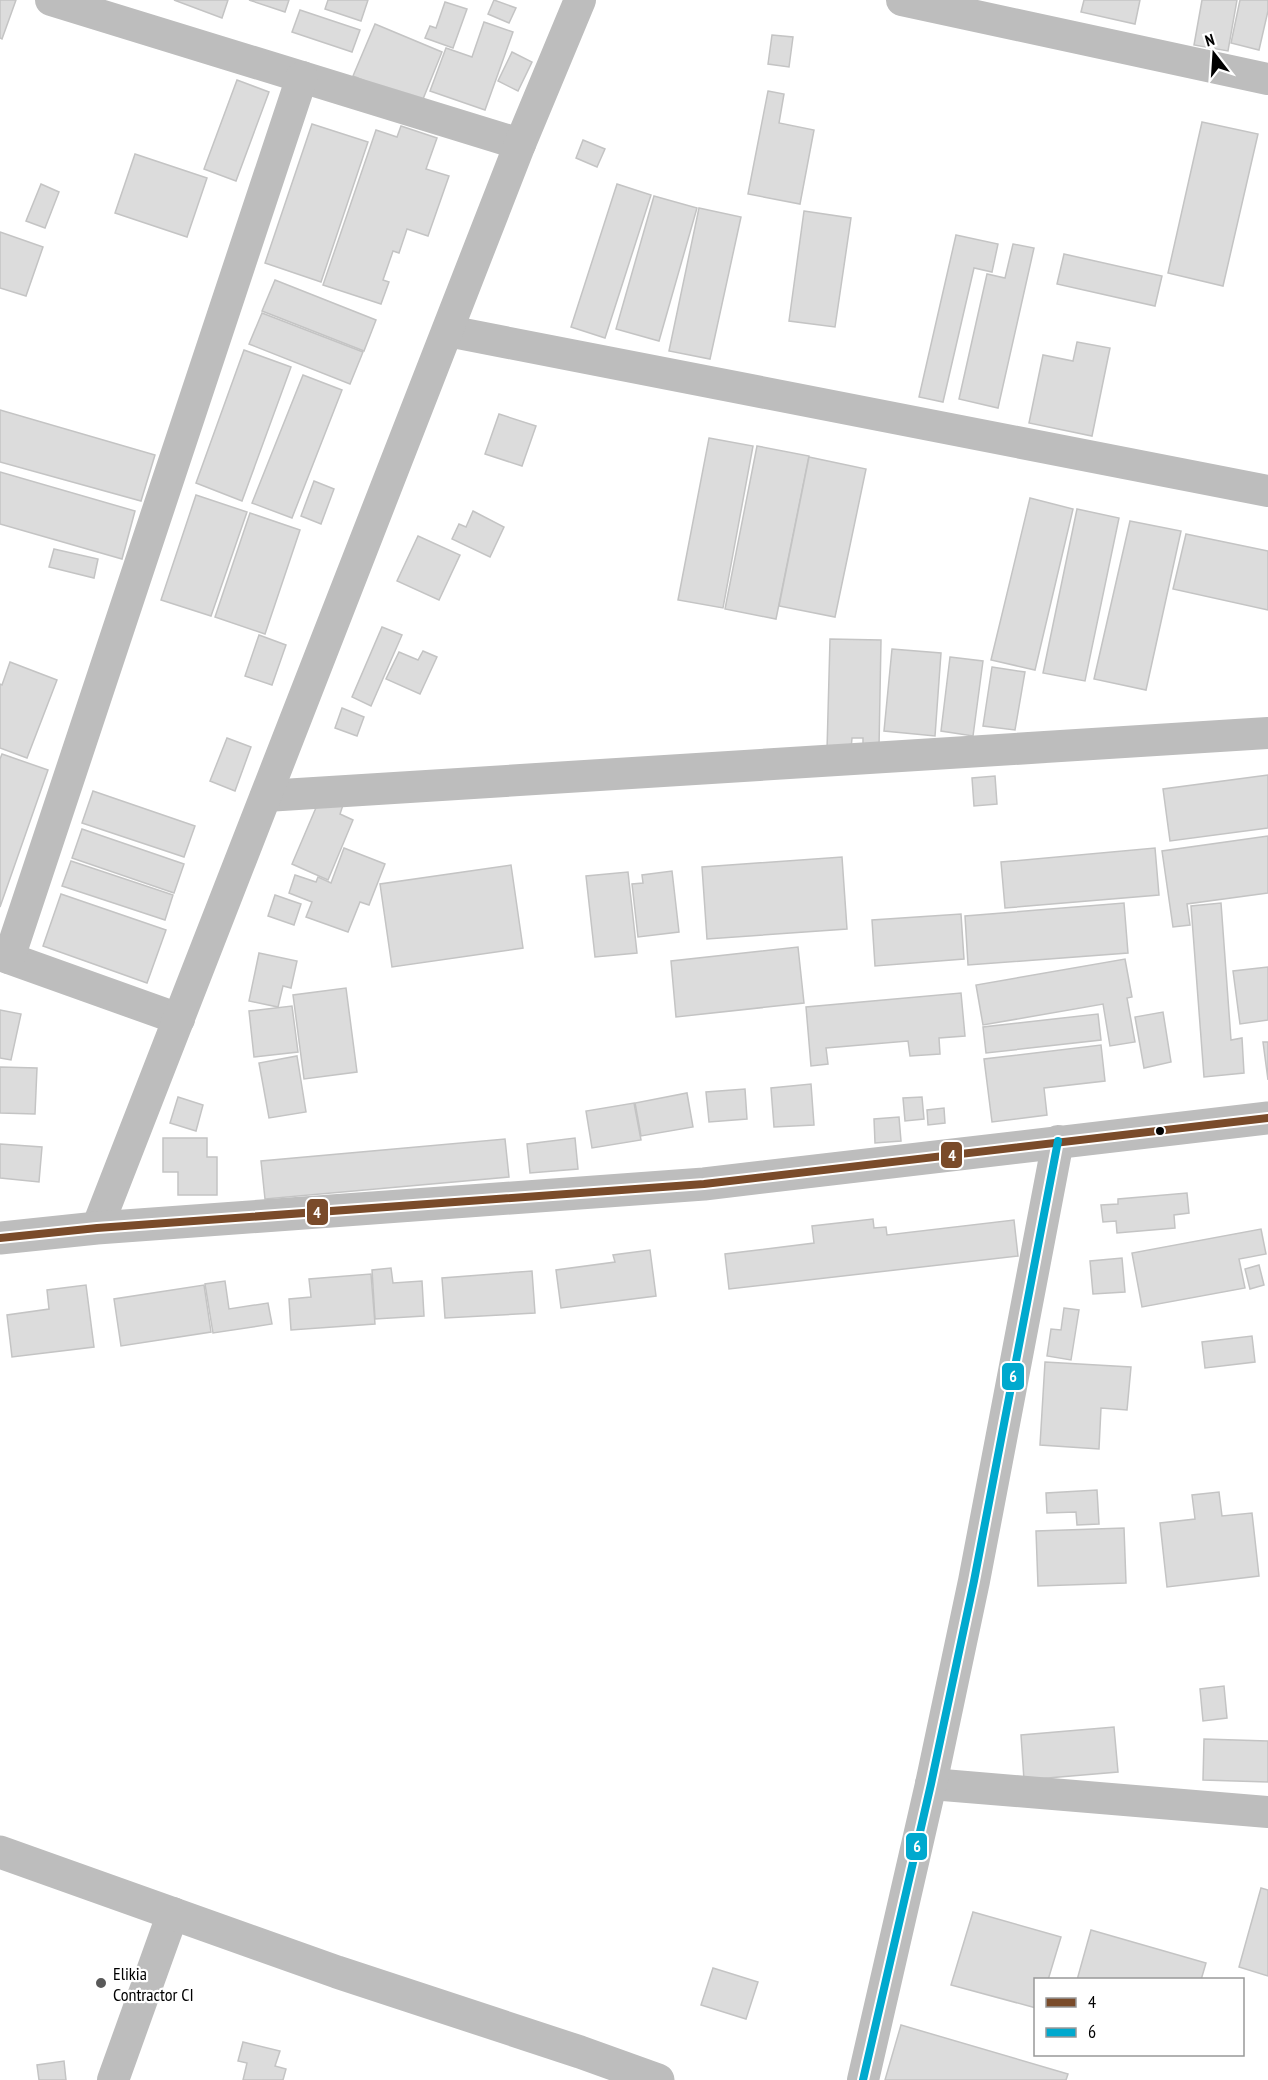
<svg xmlns="http://www.w3.org/2000/svg" width="1268" height="2080" font-family="'PT Sans Narrow',sans-serif">
  <style>
    .building { fill: #dcdcdc; stroke: #c4c4c4; stroke-width: 1.5 }
    .lines { fill: none; stroke-linecap: round; stroke-linejoin: round }
    .minor { stroke: #bdbdbd; stroke-width: 32 }
    .tertiary { stroke: #bdbdbd; stroke-width: 33 }
    .bus-1-casing { stroke: #fff; stroke-width: 12 }
    .bus-2-casing { stroke: #fff; stroke-width: 12 }
    .bus-1 { stroke: #7a4b2a; stroke-width: 8 }
    .bus-2 { stroke: #00a9ce; stroke-width: 8 }
    .bus-dot { fill: #000; stroke: #fff; stroke-width: 2 }
    .poi-dot { fill: #595959; stroke: #fff; stroke-width: 2 }
    .labels { text-anchor: middle; dominant-baseline: central; stroke-width: 4.5; stroke-linejoin: round; paint-order: stroke }
    .poi-label { font-size: 18px; fill: #000; stroke: #fff; text-anchor: start }
    .line-badge { stroke: #fff; stroke-width: 2 }
    .badge-label { font-size: 16px; text-anchor: middle; font-weight: bold; fill: #fff }
  </style>
  <rect width="100%" height="100%" fill="#fff"/>
  <!-- building -->
  <g class="building">
    <polygon points="0,0 16,0 2,39 0,38"/>
    <polygon points="174,0 228,0 222,18"/>
    <polygon points="249,0 289,0 285,12"/>
    <polygon points="328,0 368,0 361,21 325,9"/>
    <polygon points="494,0 516,8 509,23 488,14"/>
    <polygon points="1084,0 1140,0 1135,24 1081,12"/>
    <polygon points="1202,0 1237,0 1228,51 1194,45"/>
    <polygon points="1240,0 1268,0 1268,11 1259,50 1231,43"/>
    <polygon points="445,2 467,9 453,48 425,38 430,26 436,28"/>
    <polygon points="300,10 360,30 352,52 292,32"/>
    <polygon points="484,22 513,32 485,110 430,91 446,48 472,57"/>
    <polygon points="375,24 442,52 421,104 353,76"/>
    <polygon points="772,35 793,37 789,67 768,64"/>
    <polygon points="512,52 532,62 518,91 498,81"/>
    <polygon points="237,80 269,92 236,181 204,169"/>
    <polygon points="768,91 784,94 779,123 814,130 800,204 748,194"/>
    <polygon points="1202,122 1258,134 1223,286 1168,273"/>
    <polygon points="312,124 368,142 321,282 265,263"/>
    <polygon points="401,126 437,138 426,169 449,176 428,236 407,229 399,253 393,251 383,280 389,282 381,304 323,285 376,130 397,137"/>
    <polygon points="583,140 605,149 597,167 576,158"/>
    <polygon points="135,154 207,178 187,237 115,213"/>
    <polygon points="41,184 59,192 45,228 26,221"/>
    <polygon points="617,184 651,195 605,338 571,327"/>
    <polygon points="654,196 697,208 659,341 616,329"/>
    <polygon points="699,208 741,217 710,359 669,351"/>
    <polygon points="804,211 851,218 835,327 789,321"/>
    <polygon points="0,232 43,247 26,296 0,288"/>
    <polygon points="956,235 998,244 992,272 974,268 943,402 919,397"/>
    <polygon points="1013,244 1034,248 998,408 959,399 987,274 1005,278"/>
    <polygon points="1064,254 1162,276 1155,306 1057,284"/>
    <polygon points="275,280 376,320 364,351 262,311"/>
    <polygon points="262,313 363,352 350,384 249,344"/>
    <polygon points="1077,342 1110,348 1092,436 1029,423 1043,355 1073,361"/>
    <polygon points="244,350 291,367 242,501 196,483"/>
    <polygon points="303,375 342,390 292,518 252,503"/>
    <polygon points="0,410 155,455 141,501 0,462"/>
    <polygon points="499,414 536,426 522,466 485,454"/>
    <polygon points="709,438 753,446 723,608 678,600"/>
    <polygon points="757,446 809,456 776,619 725,609"/>
    <polygon points="809,457 866,469 835,617 779,606"/>
    <polygon points="0,472 135,511 122,559 0,524"/>
    <polygon points="314,481 334,489 321,524 301,516"/>
    <polygon points="196,495 247,512 211,616 161,600"/>
    <polygon points="1030,498 1073,509 1035,670 991,660"/>
    <polygon points="1077,509 1119,518 1085,681 1043,673"/>
    <polygon points="473,511 504,527 490,557 452,539 459,524 466,527"/>
    <polygon points="250,513 300,530 265,634 215,617"/>
    <polygon points="1130,521 1181,531 1146,690 1094,679"/>
    <polygon points="1186,534 1268,551 1268,610 1173,589"/>
    <polygon points="418,536 460,555 439,600 397,581"/>
    <polygon points="54,549 98,559 94,578 49,567"/>
    <polygon points="382,627 402,635 371,706 352,697"/>
    <polygon points="259,635 286,645 272,685 245,676"/>
    <polygon points="830,639 881,640 879,748 863,748 863,738 852,738 851,750 827,750"/>
    <polygon points="892,649 941,653 935,736 884,731"/>
    <polygon points="423,651 437,657 420,694 386,679 399,652 418,660"/>
    <polygon points="950,657 983,661 973,736 941,731"/>
    <polygon points="10,662 57,680 27,758 0,748 0,684 2,685"/>
    <polygon points="992,667 1025,672 1015,730 983,726"/>
    <polygon points="342,708 364,717 357,736 335,728"/>
    <polygon points="227,738 251,747 235,791 210,781"/>
    <polygon points="2,754 48,770 0,907 0,759"/>
    <polygon points="1268,775 1268,828 1170,841 1163,789"/>
    <polygon points="995,776 997,804 974,806 972,778"/>
    <polygon points="93,791 195,826 184,857 82,823"/>
    <polygon points="321,796 343,805 340,814 353,820 328,880 292,864"/>
    <polygon points="82,829 184,864 174,893 72,858"/>
    <polygon points="1268,836 1268,893 1187,904 1190,925 1173,927 1162,851"/>
    <polygon points="344,848 385,864 369,905 360,902 348,932 306,917 312,902 289,893 295,875 316,882 318,877 331,883"/>
    <polygon points="1155,848 1159,895 1005,908 1001,862"/>
    <polygon points="842,857 847,929 707,939 702,867"/>
    <polygon points="71,861 173,895 165,920 62,886"/>
    <polygon points="511,865 523,948 392,967 380,884"/>
    <polygon points="672,871 679,932 638,937 632,884 643,883 642,875"/>
    <polygon points="628,872 637,953 595,957 586,876"/>
    <polygon points="61,894 166,930 147,983 43,946"/>
    <polygon points="275,895 301,904 294,925 268,916"/>
    <polygon points="1124,903 1128,953 968,965 965,916"/>
    <polygon points="1221,903 1231,1040 1242,1038 1244,1073 1204,1077 1191,906"/>
    <polygon points="961,914 964,959 875,966 872,920"/>
    <polygon points="798,947 804,1003 676,1017 671,961"/>
    <polygon points="259,953 297,961 291,988 283,986 278,1007 249,1001"/>
    <polygon points="1125,959 1132,997 1127,998 1135,1042 1110,1046 1103,1004 983,1025 976,985"/>
    <polygon points="1268,967 1268,1020 1240,1024 1233,971"/>
    <polygon points="346,988 357,1072 304,1079 293,995"/>
    <polygon points="961,993 965,1036 939,1038 940,1054 910,1056 908,1041 826,1048 828,1064 811,1066 806,1007"/>
    <polygon points="292,1006 298,1052 254,1057 249,1011"/>
    <polygon points="0,1010 21,1014 11,1060 0,1058"/>
    <polygon points="1163,1012 1171,1062 1144,1068 1135,1017"/>
    <polygon points="1098,1014 1101,1040 986,1053 983,1027"/>
    <polygon points="1263,1042 1268,1042 1268,1080"/>
    <polygon points="1101,1045 1105,1081 1044,1088 1047,1115 992,1122 984,1059"/>
    <polygon points="297,1056 306,1112 269,1118 259,1063"/>
    <polygon points="0,1067 37,1068 35,1114 0,1113"/>
    <polygon points="811,1084 814,1125 774,1127 771,1088"/>
    <polygon points="745,1089 747,1119 709,1122 706,1092"/>
    <polygon points="687,1093 693,1127 641,1136 635,1103"/>
    <polygon points="178,1097 203,1105 196,1131 170,1123"/>
    <polygon points="922,1097 924,1119 905,1121 903,1098"/>
    <polygon points="634,1103 641,1140 592,1148 586,1111"/>
    <polygon points="944,1108 945,1123 928,1125 927,1110"/>
    <polygon points="899,1117 901,1141 875,1143 874,1119"/>
    <polygon points="163,1138 207,1138 207,1157 217,1157 217,1195 178,1195 178,1172 163,1172"/>
    <polygon points="575,1138 578,1169 530,1173 527,1144"/>
    <polygon points="505,1139 509,1177 265,1199 261,1161"/>
    <polygon points="0,1144 42,1147 39,1182 0,1178"/>
    <polygon points="1187,1193 1189,1213 1174,1215 1175,1228 1117,1233 1116,1221 1103,1222 1101,1205 1118,1204 1118,1199"/>
    <polygon points="873,1219 874,1228 886,1227 887,1235 1014,1220 1018,1256 729,1289 725,1254 814,1243 812,1226"/>
    <polygon points="1261,1229 1266,1254 1239,1259 1245,1288 1142,1307 1132,1253"/>
    <polygon points="650,1250 656,1296 561,1308 556,1270 615,1262 613,1255"/>
    <polygon points="1122,1258 1125,1292 1093,1294 1090,1261"/>
    <polygon points="1259,1265 1264,1285 1250,1289 1245,1269"/>
    <polygon points="391,1268 393,1283 422,1281 424,1316 375,1319 372,1270"/>
    <polygon points="532,1271 535,1313 445,1318 442,1278"/>
    <polygon points="371,1274 375,1324 291,1330 289,1299 311,1297 309,1279"/>
    <polygon points="225,1281 229,1309 268,1303 272,1324 213,1333 205,1284"/>
    <polygon points="86,1285 94,1347 12,1357 7,1315 49,1309 47,1290"/>
    <polygon points="204,1285 211,1332 121,1346 114,1299"/>
    <polygon points="1064,1308 1079,1310 1071,1360 1047,1356 1051,1329 1061,1330"/>
    <polygon points="1252,1336 1255,1362 1205,1368 1202,1342"/>
    <polygon points="1045,1362 1131,1367 1127,1410 1101,1408 1099,1449 1040,1445"/>
    <polygon points="1097,1490 1099,1524 1077,1525 1076,1512 1047,1513 1046,1493"/>
    <polygon points="1219,1492 1222,1516 1252,1513 1259,1576 1167,1587 1160,1523 1195,1519 1192,1495"/>
    <polygon points="1124,1528 1126,1583 1038,1586 1036,1531"/>
    <polygon points="1224,1686 1227,1718 1203,1721 1200,1689"/>
    <polygon points="1114,1727 1118,1772 1024,1780 1021,1735"/>
    <polygon points="1204,1739 1268,1741 1268,1782 1203,1780"/>
    <polygon points="1261,1888 1268,1890 1268,1976 1239,1967"/>
    <polygon points="973,1912 1061,1937 1048,1980 1036,1980 1036,2008 951,1985"/>
    <polygon points="1091,1930 1206,1963 1201,1980 1077,1980"/>
    <polygon points="713,1968 758,1982 746,2019 701,2005"/>
    <polygon points="901,2025 1068,2074 1066,2080 885,2080"/>
    <polygon points="243,2042 280,2051 275,2066 286,2069 283,2080 243,2080 247,2063 238,2061"/>
    <polygon points="64,2061 66,2080 39,2080 37,2065"/>
  </g>
  <g class="lines">
    <!-- minor -->
    <g class="minor">
      <polyline points="51,0 520,144"/>
      <polyline points="902,0 1268,79"/>
      <polyline points="448,331 1268,491"/>
      <polyline points="266,796 1268,733"/>
      <polyline points="0,955 179,1019"/>
      <polyline points="9,958 302,77"/>
      <polyline points="97,1228 520,144 580,0"/>
      <polyline points="931,1784 1268,1812"/>
      <polyline points="113,2080 173,1913"/>
      <polyline points="863,2080 931,1784 974,1581 1058,1141"/>
    </g>
    <!-- tertiary -->
    <g class="tertiary">
      <polyline points="0,1238 97,1228 704,1184 1268,1118"/>
      <polyline points="0,1852 337,1972 580,2052 658,2080"/>
    </g>
    <defs>
      <polyline id="bus-1" points="0,1238 97,1228 704,1184 1268,1118"/>
      <polyline id="bus-2" points="863,2080 931,1784 974,1581 1058,1141"/>
    </defs>
    <!-- bus-1 casing -->
    <use href="#bus-1" class="bus-1-casing"/>
    <!-- bus-2 casing -->
    <use href="#bus-2" class="bus-2-casing"/>
    <!-- bus-1 -->
    <use href="#bus-1" class="bus-1"/>
    <!-- bus-2 -->
    <use href="#bus-2" class="bus-2"/>
  </g>
  <!-- markers -->
  <circle class="bus-dot" cx="1160" cy="1131" r="5"/>
  <circle class="poi-dot" cx="101" cy="1983" r="6"/>
  <g class="labels">
    <!-- poi labels -->
    <g class="poi-label">
      <text x="113" y="1973">Elikia<tspan x="113" dy="21">Contractor CI</tspan></text>
    </g>
  </g>
  <g class="line-badge">
    <rect x="940" y="1141" width="23" height="28" rx="6" fill="#7a4b2a"/>
    <rect x="306" y="1198" width="23" height="28" rx="6" fill="#7a4b2a"/>
    <rect x="1001" y="1362" width="24" height="29" rx="6" fill="#00a9ce"/>
    <rect x="905" y="1832" width="23" height="29" rx="6" fill="#00a9ce"/>
  </g>
  <g class="badge-label">
    <text x="952" y="1161">4</text>
    <text x="317" y="1218">4</text>
    <text x="1013" y="1382">6</text>
    <text x="917" y="1852">6</text>
  </g>
  <!-- legend -->
  <rect x="1034" y="1978" width="210" height="78" fill="#ffffff" stroke="#999999" stroke-width="1.5"/>
  <rect x="1046" y="1998" width="30" height="9" fill="#7a4b2a" stroke="#999999" stroke-width="1.5"/>
  <text x="1088" y="2008" font-size="18" fill="#000000">4</text>
  <rect x="1046" y="2028" width="30" height="9" fill="#00a9ce" stroke="#999999" stroke-width="1.5"/>
  <text x="1088" y="2038" font-size="18" fill="#000000">6</text>
  <!-- north arrow -->
  <g transform="translate(1214 54) rotate(343)" stroke="#ffffff" stroke-width="4.5" paint-order="stroke">
  <path d="M0-4.5L10 22L0 15L-10 22Z" fill="#000000"/>
  <text y="-9" font-size="16" font-weight="bold" text-anchor="middle" fill="#000000">N</text>
  </g>
</svg>
